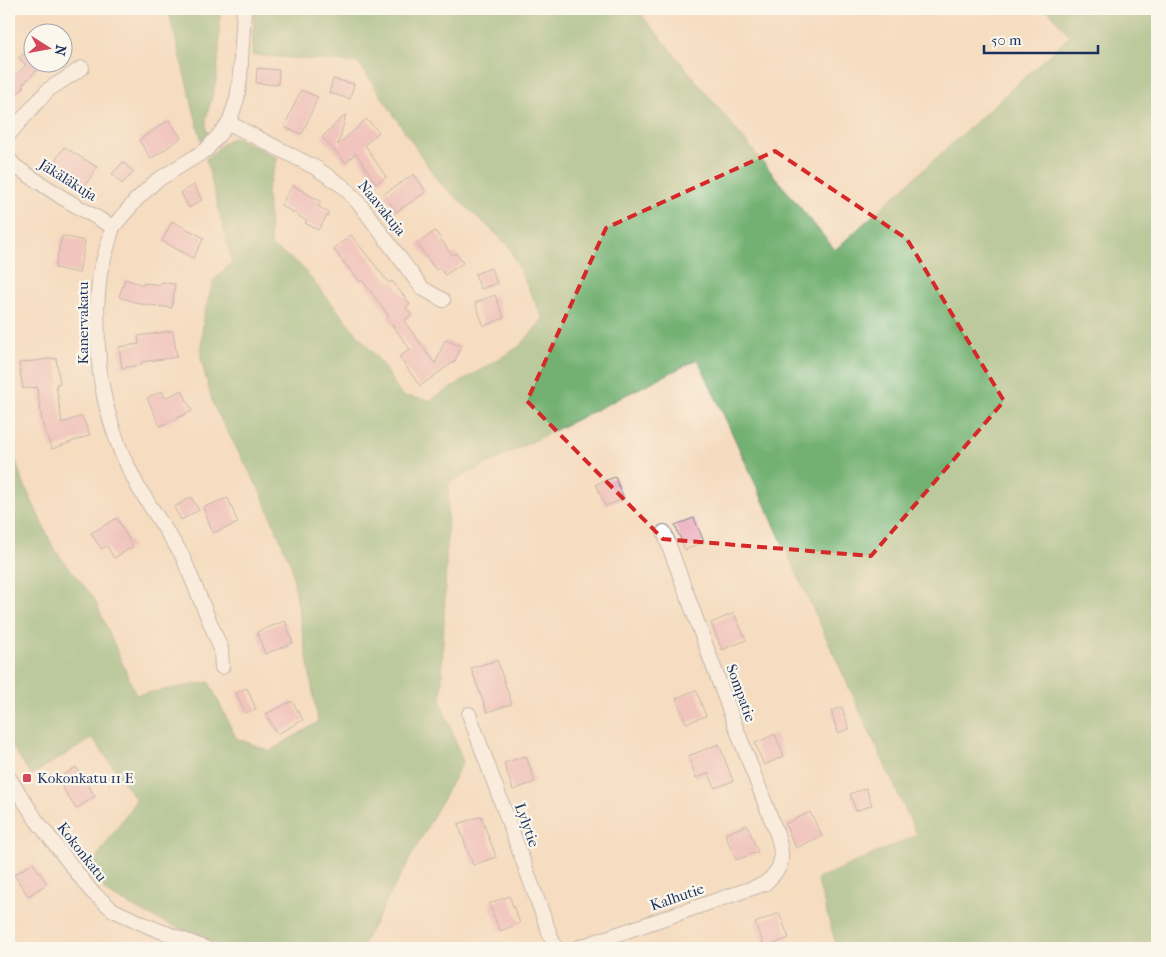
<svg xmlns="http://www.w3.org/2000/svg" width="1166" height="957" font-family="'IM FELL French Canon',serif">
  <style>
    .forest { fill: #73b172; stroke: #477068 }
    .building { fill: #eaa8bc }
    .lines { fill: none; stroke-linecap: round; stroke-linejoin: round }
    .minor-casing { stroke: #88868f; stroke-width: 16 }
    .minor { stroke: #fff; stroke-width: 14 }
    .marked { fill: none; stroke: #d62828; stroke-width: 4; stroke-dasharray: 10 6; stroke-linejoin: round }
    .poi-dot { fill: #d1495b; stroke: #fbf7ec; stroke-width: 2 }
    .labels { text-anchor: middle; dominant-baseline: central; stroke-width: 4.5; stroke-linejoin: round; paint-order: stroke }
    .street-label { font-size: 15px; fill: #1b2f5e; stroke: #fbf7ec }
    .poi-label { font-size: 15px; fill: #1b2f5e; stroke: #fbf7ec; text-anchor: start }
  </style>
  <rect width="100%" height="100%" fill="#fbf7ec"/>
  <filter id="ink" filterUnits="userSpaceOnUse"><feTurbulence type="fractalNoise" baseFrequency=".02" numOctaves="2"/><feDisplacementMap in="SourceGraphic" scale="10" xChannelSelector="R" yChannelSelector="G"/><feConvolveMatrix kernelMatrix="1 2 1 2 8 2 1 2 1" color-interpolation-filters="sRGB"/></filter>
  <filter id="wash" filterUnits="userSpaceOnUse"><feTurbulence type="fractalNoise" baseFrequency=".0096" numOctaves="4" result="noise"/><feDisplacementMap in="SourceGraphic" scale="20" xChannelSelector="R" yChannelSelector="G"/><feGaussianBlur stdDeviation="1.12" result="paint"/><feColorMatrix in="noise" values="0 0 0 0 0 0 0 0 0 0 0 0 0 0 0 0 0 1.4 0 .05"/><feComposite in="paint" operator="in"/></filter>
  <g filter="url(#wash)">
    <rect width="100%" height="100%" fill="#f5dcc0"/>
    <!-- forest -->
    <g class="forest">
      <polygon points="168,9 220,9 219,54 216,81 206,119 206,129 209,135 202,143"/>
      <path d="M254,9H637L835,250L1070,36L1047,9H1157V948H837L817,879L917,835L698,359L449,483L441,702L463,762L361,948H226L157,919L120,900L106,892L90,867L136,800L93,738L31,775L9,742V440L22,480L54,549L94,598L136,695L209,682L236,738L270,751L318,722L291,565L261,493L213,405L201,359L203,317L214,280L232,262L206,159C215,152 224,139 236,137L278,158L267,190L271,246L299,264L379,360L402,396L431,400L520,346L543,319L508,245L438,181L359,63L252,55Z"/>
    </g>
    <g id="blocks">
      <!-- building -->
      <g class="building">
        <polygon points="32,44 32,62 45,62 22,85 24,87 9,101 9,72 14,77 26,65 19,58"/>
        <polygon points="257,68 279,70 278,85 256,83"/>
        <polygon points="333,79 354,84 350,99 329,93"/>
        <polygon points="301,90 318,97 302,134 284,127"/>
        <polygon points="346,114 338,145 366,119 379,132 365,145 386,177 376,184 356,153 346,163 322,137"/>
        <polygon points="169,120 181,138 151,159 139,140"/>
        <polygon points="64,147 97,167 83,189 50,168"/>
        <polygon points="123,162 134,172 122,184 112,174"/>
        <polygon points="414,174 426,192 396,212 384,194"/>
        <polygon points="194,185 202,200 189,208 181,193"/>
        <polygon points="293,185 321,202 318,206 329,213 318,230 305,223 307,221 281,205"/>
        <polygon points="172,221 204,238 193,258 162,241"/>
        <polygon points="435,231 452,255 456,253 463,263 445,275 440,268 436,270 417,244"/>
        <polygon points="351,235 389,283 392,281 410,304 406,307 412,315 404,321 435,364 445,340 461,346 455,361 420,386 399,357 410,349 387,318 389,316 362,280 360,282 333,249"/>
        <polygon points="62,236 85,241 79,273 55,268"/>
        <polygon points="491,268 497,283 481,289 475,274"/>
        <polygon points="125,279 144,285 144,283 161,285 161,282 175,284 172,308 141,304 119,297"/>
        <polygon points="495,295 504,318 484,326 475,303"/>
        <polygon points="173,331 177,357 141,362 141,365 122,368 119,347 139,344 138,336"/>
        <polygon points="56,358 60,384 56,384 62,423 82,416 90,435 52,449 43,426 37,387 23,389 19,363"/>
        <polygon points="182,390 192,411 160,426 147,398 162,391 165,398"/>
        <polygon points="615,477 624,499 605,506 596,484"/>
        <polygon points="191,497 199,510 181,520 174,507"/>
        <polygon points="228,498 238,523 213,533 203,507"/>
        <polygon points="117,518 133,547 114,558 107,546 101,549 91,533"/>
        <polygon points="694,518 704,542 685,550 675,525"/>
        <polygon points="734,613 746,640 722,650 711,623"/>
        <polygon points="285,621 293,643 265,654 257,632"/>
        <polygon points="497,660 512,704 487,712 471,668"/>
        <polygon points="247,688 256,709 245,713 236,693"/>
        <polygon points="696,690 706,716 686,723 676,698"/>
        <polygon points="292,701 303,720 277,734 266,714"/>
        <polygon points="842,707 849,729 838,733 831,711"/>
        <polygon points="775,734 784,756 764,765 755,743"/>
        <polygon points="719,744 733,781 715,788 709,773 696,778 688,756"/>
        <polygon points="526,756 535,782 513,790 504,763"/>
        <polygon points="76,767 95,796 76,809 57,779"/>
        <polygon points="866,788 872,805 856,811 850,794"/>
        <polygon points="810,812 822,836 796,848 785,824"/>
        <polygon points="481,816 496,857 473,865 458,824"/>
        <polygon points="747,825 758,852 736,860 725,834"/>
        <polygon points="33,863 47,884 28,896 14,875"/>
        <polygon points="509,896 520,923 500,931 489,904"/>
        <polygon points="779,913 789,938 765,947 755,923"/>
      </g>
    </g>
  </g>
  <g filter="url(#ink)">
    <use href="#blocks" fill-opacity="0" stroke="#88868f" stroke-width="1"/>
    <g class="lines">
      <defs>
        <g id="minor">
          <polyline points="229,123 316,168 344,187 362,207 422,288 443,300"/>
          <polyline points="9,134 48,90 82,68"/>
          <polyline points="9,159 16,167 63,198 113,227"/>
          <polyline points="222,667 221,649 182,555 138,487 121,452 112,426 105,401 100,375 98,347 97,306 100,272 113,227 136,200 156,181 206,150 229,123 237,99 240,78 244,9"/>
          <polyline points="469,714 555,948"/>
          <polyline points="9,778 37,821 91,891 113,910 150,927 205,948"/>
          <path d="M577,948L764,884C784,868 784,857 777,834L735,725L664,532"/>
        </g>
      </defs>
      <!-- minor casing -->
      <use href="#minor" class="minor-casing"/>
      <!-- minor -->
      <use href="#minor" class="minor"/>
    </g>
  </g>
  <!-- marked area -->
  <path d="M0 0H1166V957H0ZM775,151L907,239L1004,401L871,556L663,539L527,401L606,228Z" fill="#f5dcc0" fill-opacity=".55" fill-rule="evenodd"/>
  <path class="marked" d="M775,151L907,239L1004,401L871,556L663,539L527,401L606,228Z"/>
  <!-- markers -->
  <rect class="poi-dot" x="22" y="773" width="10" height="10" rx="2.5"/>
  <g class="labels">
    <!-- street labels -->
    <g class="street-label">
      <text transform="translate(68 180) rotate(32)">Jäkäläkuja</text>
      <text transform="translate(382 208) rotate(51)">Naavakuja</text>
      <text transform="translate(83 323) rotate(-90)">Kanervakatu</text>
      <text transform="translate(741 693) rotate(70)">Sompatie</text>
      <text transform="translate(527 825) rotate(70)">Lylytie</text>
      <text transform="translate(82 852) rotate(52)">Kokonkatu</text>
      <text transform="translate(677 897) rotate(-19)">Kalhutie</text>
    </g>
    <!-- poi labels -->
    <g class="poi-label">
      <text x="37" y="778">Kokonkatu 11 E</text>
    </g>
  </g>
  <!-- margin -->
  <rect width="1166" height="957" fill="none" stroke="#fbf7ec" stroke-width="30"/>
  <!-- north arrow -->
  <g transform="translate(48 48) rotate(101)"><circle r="24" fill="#fbf7ec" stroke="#a1a7b3"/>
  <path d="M0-4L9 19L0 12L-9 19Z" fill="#d1495b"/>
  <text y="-8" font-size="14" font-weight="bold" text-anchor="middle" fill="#1b2f5e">N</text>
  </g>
  <!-- scale -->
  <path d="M984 45v8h114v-8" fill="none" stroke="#1b2f5e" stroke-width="2.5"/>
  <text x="991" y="45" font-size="15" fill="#1b2f5e" stroke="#fbf7ec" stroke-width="4" paint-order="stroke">50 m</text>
</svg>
